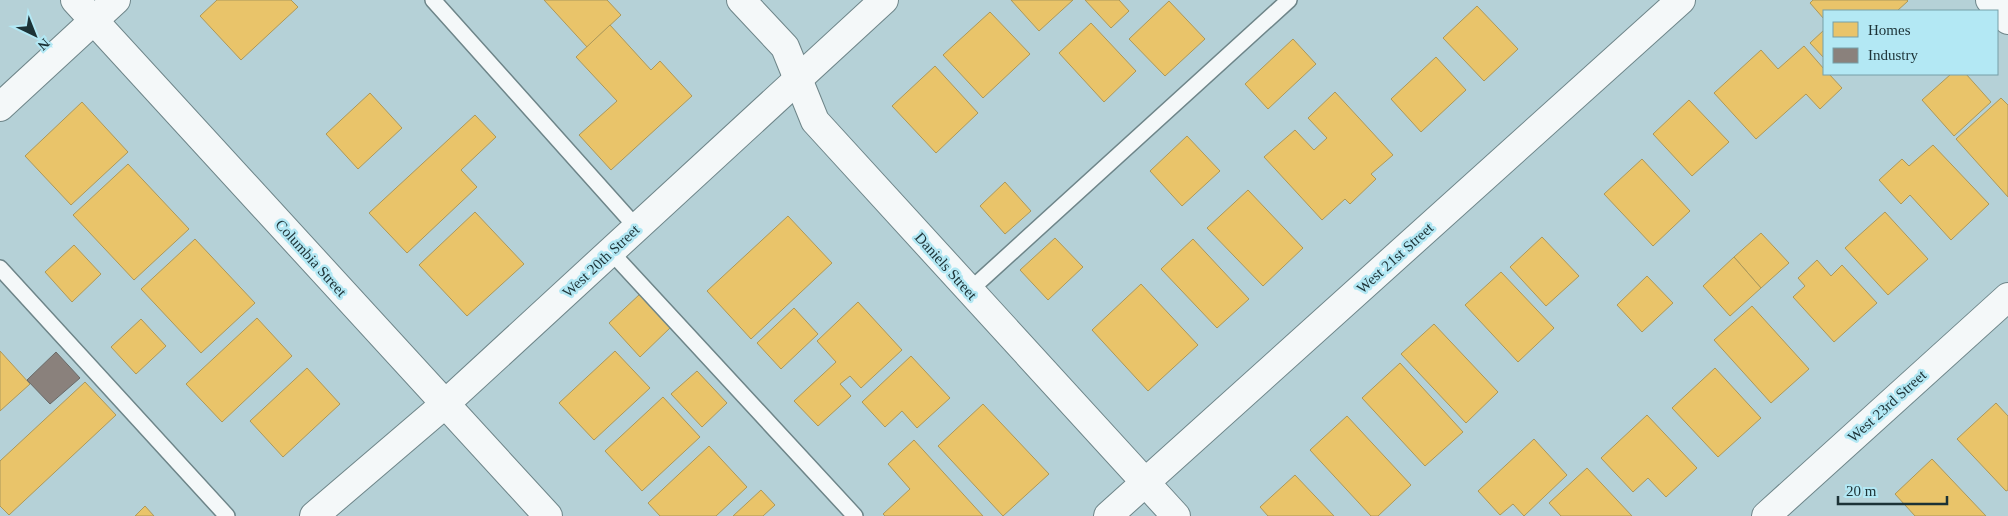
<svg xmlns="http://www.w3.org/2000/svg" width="2008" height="516" font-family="'Times New Roman',serif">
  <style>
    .homes { fill: #e9c46a; stroke: #ac985a }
    .industry { fill: #8a817c; stroke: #696967 }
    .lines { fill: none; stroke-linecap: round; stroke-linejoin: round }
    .service-casing { stroke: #6e8589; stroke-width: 18 }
    .minor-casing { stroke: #6e8589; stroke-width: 30 }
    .tertiary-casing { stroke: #6e8589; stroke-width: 30 }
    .service { stroke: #f4f8f9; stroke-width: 15 }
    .minor { stroke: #f4f8f9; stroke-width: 28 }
    .tertiary { stroke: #f4f8f9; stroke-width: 28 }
    .labels { text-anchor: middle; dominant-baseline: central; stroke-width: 5; stroke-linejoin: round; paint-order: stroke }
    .street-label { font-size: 15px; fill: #1c3236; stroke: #b3e8f4 }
  </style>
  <rect width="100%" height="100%" fill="#b5d1d7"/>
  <!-- homes -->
  <g class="homes">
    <polygon points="217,0 291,0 298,7 241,60 200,16"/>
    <polygon points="544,0 607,0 621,15 587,47"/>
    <polygon points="1011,0 1073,0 1039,31"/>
    <polygon points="1085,0 1119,0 1129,11 1111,28"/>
    <polygon points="1813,0 1907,0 1908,1 1897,11 1824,11 1824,19 1810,3"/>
    <polygon points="1169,1 1205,39 1165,76 1129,39"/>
    <polygon points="1477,6 1518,49 1484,81 1443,38"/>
    <polygon points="990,12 1030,54 983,98 943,55"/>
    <polygon points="1091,23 1136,71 1104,102 1059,53"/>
    <polygon points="610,25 651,70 660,61 692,96 611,170 579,135 617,101 576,57"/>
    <polygon points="1824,30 1824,58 1810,43"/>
    <polygon points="1293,39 1316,64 1268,109 1245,84"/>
    <polygon points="1804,46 1824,69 1824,74 1829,74 1842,88 1820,109 1806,94 1756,139 1714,93 1761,50 1778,69"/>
    <polygon points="1436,57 1466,90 1421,132 1391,99"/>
    <polygon points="935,66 978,113 936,153 892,106"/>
    <polygon points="1951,74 1966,74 1991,102 1954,136 1922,100"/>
    <polygon points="1335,92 1393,155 1371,174 1376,179 1350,204 1345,199 1322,220 1264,157 1295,130 1314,150 1327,138 1308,118"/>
    <polygon points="370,93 402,128 358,169 326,134"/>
    <polygon points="2001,98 2008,105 2008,197 1956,139"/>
    <polygon points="1689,100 1729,142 1692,176 1653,134"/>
    <polygon points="82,102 128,152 71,205 25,156"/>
    <polygon points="475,115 496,137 461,170 477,187 407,253 369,213"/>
    <polygon points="1187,136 1220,171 1182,206 1150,171"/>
    <polygon points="1933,145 1989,204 1951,240 1910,195 1901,204 1879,180 1902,159 1909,166"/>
    <polygon points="1642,159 1690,211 1653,246 1604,194"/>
    <polygon points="128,164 189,229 134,280 73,215"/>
    <polygon points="1005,182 1031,211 1005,234 980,206"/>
    <polygon points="1248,190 1303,248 1263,286 1207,228"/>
    <polygon points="475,212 524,264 467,316 419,265"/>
    <polygon points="1885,212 1928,259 1888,295 1845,248"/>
    <polygon points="788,216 832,263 751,339 707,291"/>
    <polygon points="1761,233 1789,263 1761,288 1734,257"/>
    <polygon points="1542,237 1579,276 1546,306 1510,267"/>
    <polygon points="1055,238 1083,267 1048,300 1020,270"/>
    <polygon points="195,239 255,303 201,353 141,289"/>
    <polygon points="1193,239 1249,299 1217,328 1161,269"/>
    <polygon points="74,245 101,274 72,302 45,272"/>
    <polygon points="1734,257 1761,288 1730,316 1703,286"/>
    <polygon points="1817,260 1831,276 1842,265 1877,303 1834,342 1793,297 1805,286 1798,278"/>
    <polygon points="1501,272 1554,328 1518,362 1465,305"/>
    <polygon points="1647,276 1673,303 1642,332 1617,305"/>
    <polygon points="1141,284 1198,345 1148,391 1092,330"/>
    <polygon points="640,294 671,327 640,357 609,323"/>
    <polygon points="858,302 902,350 861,388 850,376 840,384 851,396 818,426 794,401 836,362 817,341"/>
    <polygon points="1752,306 1809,369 1771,403 1714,340"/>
    <polygon points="794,308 818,334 781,369 757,343"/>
    <polygon points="257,318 292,356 222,422 186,384"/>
    <polygon points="141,319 166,346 136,374 111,347"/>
    <polygon points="1434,324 1498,392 1466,423 1401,354"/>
    <polygon points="0,351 30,384 0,411"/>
    <polygon points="615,351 650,388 594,440 559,403"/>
    <polygon points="911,356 950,398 917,428 902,411 885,427 862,402"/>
    <polygon points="1400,363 1463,432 1425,466 1362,398"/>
    <polygon points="307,368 340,404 283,457 250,421"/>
    <polygon points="1715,368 1761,418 1718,457 1672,408"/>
    <polygon points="697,371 727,403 702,427 671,394"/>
    <polygon points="85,382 116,415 9,515 0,506 0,461"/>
    <polygon points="663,397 700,437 642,491 605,451"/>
    <polygon points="1996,403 2008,416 2008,490 2006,491 1957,439"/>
    <polygon points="983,404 1049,474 1003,516 938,446"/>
    <polygon points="1647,415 1697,468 1666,497 1648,478 1633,492 1601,458"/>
    <polygon points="1347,416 1411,485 1378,516 1371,516 1310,450"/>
    <polygon points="1534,439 1567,475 1524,516 1513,504 1500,515 1478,491"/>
    <polygon points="914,440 983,516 885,516 883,514 910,489 888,464"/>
    <polygon points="709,446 747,487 716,516 660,516 648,503"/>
    <polygon points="1932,459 1986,516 1915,516 1895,494"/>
    <polygon points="1587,468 1632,516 1561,516 1549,503"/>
    <polygon points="1295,475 1334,516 1268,516 1260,507"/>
    <polygon points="761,490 775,505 763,516 733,516"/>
    <polygon points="145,506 154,516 135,516"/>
  </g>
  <!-- industry -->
  <polygon class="industry" points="56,352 80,378 50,404 27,380"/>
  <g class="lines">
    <defs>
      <g id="service">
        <polyline points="433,0 637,228"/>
        <polyline points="611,252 855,516"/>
        <polyline points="0,268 227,516"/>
        <polyline points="969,291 1289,0"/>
      </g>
      <g id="minor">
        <polyline points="741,0 785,47 815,121 1176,516"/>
        <polyline points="0,107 116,0"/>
        <polyline points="314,516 445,404 884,0"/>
        <polyline points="1108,516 1681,0"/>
        <polyline points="1766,516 2008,297"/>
      </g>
      <g id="tertiary">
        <polyline points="75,0 548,516"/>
        <polyline points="1990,0 2008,20"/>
      </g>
    </defs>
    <!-- service casing -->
    <use href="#service" class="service-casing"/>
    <!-- minor casing -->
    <use href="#minor" class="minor-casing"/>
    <!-- tertiary casing -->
    <use href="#tertiary" class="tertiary-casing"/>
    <!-- service -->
    <use href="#service" class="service"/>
    <!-- minor -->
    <use href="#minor" class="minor"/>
    <!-- tertiary -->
    <use href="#tertiary" class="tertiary"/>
  </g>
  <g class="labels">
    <!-- street labels -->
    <g class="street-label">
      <text transform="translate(311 258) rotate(48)">Columbia Street</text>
      <text transform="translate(1395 258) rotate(-42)">West 21st Street</text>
      <text transform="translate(601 261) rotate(-43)">West 20th Street</text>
      <text transform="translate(946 266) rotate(48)">Daniels Street</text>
      <text transform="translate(1887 406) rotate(-42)">West 23rd Street</text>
    </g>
  </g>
  <!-- legend -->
  <rect x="1823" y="10" width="175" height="65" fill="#b3e8f4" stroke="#779fa8"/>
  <rect x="1833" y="22" width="25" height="15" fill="#e9c46a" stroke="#779fa8"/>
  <text x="1868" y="35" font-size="15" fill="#1c3236">Homes</text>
  <rect x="1833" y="48" width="25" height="15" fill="#8a817c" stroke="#779fa8"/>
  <text x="1868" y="60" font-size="15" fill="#1c3236">Industry</text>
  <!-- north arrow -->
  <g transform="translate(35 35) rotate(137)" stroke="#b3e8f4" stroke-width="4" paint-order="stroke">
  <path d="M0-4L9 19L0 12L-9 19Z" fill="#1c3236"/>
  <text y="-8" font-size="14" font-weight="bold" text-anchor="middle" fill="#1c3236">N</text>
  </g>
  <!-- scale -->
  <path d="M1838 496v8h109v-8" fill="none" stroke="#1c3236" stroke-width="2.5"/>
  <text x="1846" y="496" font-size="15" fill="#1c3236" stroke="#b3e8f4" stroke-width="4" paint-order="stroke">20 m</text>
</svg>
